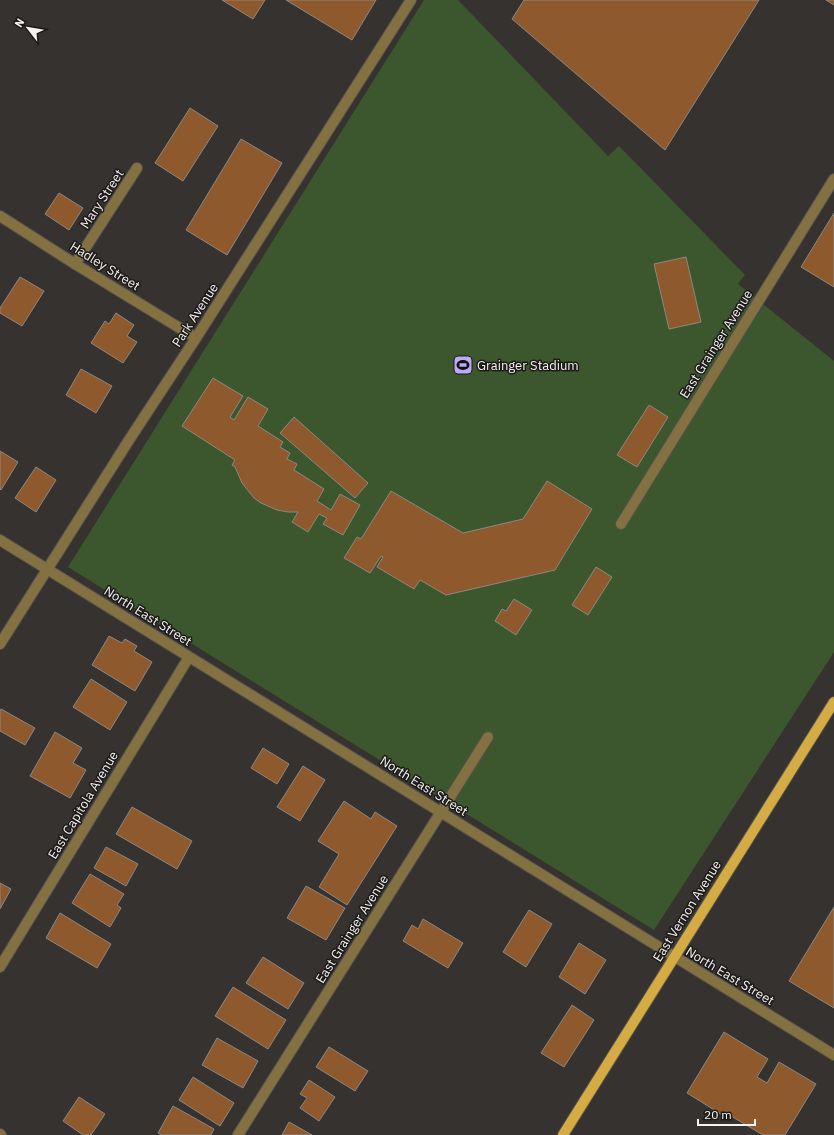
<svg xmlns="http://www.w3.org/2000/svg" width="834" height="1135" font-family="'IBM Plex Sans',sans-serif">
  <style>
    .green { fill: #3c572d }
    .building { fill: #8e592c; stroke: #8c8884 }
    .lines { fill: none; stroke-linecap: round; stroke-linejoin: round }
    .minor-casing { stroke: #55514e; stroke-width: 12 }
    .major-casing { stroke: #55514e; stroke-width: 12 }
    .minor { stroke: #837142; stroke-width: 10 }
    .major { stroke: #d4ac43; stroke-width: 10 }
    .labels { text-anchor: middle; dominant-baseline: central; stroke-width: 3; stroke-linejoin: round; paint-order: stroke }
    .street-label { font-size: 13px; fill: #f5f2f0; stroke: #1c1a19 }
    .poi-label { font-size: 13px; fill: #f5f2f0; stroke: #1c1a19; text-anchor: start }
  </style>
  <rect width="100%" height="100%" fill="#36322f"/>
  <!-- green -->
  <polygon class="green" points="424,0 458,0 608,156 619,146 745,275 738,284 834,361 834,652 654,930 68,567"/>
  <!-- building -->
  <g class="building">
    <polygon points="222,0 265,0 253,19"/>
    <polygon points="286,0 376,0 352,40"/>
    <polygon points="524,0 759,0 665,150 512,19"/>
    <polygon points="826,0 834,0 834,5"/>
    <polygon points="190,108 218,126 183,181 155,163"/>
    <polygon points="241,139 282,163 227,255 186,230"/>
    <polygon points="59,193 83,208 69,230 45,214"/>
    <polygon points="834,213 834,287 801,267"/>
    <polygon points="686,257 701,322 669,329 654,264"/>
    <polygon points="20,277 44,291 22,326 0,313 0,308"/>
    <polygon points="116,313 134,325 127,336 137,342 123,363 91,343 105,321 109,324"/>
    <polygon points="81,369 112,386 96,413 66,395"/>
    <polygon points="213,378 243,396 230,417 234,420 248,397 268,409 258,426 283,442 280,447 290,453 287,459 297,464 294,470 324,489 317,501 331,510 340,494 360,505 343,535 323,524 327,518 319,514 308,532 292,522 298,512 288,512 277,510 261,503 254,498 242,483 235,467 232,465 235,460 182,426"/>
    <polygon points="649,405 668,417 637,467 617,455"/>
    <polygon points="294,417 368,483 355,498 280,433"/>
    <polygon points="0,451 18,462 1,490 0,489"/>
    <polygon points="36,467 56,480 36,512 15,498"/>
    <polygon points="547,481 592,509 555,570 446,595 420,580 414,589 377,567 383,557 381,556 370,573 344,558 357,537 361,539 391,491 463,533 523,519"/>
    <polygon points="596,567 612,577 588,615 572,605"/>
    <polygon points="514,599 532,610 516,635 495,621 502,609 506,611"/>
    <polygon points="109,636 122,643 125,639 137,646 134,651 152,662 135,691 92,665"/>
    <polygon points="91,679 127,702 110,730 73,707"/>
    <polygon points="1,709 35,728 25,745 0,731 0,711"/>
    <polygon points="55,732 82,748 73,763 86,770 70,798 30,776"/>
    <polygon points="263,748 289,764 277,784 251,768"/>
    <polygon points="303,766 325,780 300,821 277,807"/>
    <polygon points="344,801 371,819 375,812 397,826 347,905 319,887 339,854 318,841"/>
    <polygon points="132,807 192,841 177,869 116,834"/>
    <polygon points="106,847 138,864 126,886 94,868"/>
    <polygon points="90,874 124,894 117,905 121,908 110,927 72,903"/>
    <polygon points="0,883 11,889 0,909"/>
    <polygon points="306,886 345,908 326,940 287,918"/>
    <polygon points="834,907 834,1008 789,981"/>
    <polygon points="529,910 552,924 526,967 503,952"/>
    <polygon points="60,913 111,944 97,968 46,938"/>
    <polygon points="423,919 463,943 448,968 403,941 412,925 418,929"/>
    <polygon points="579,943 606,960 585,994 559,977"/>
    <polygon points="263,957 304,983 288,1009 246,983"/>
    <polygon points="233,987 286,1020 268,1049 215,1016"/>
    <polygon points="572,1005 594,1020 564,1067 541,1053"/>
    <polygon points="724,1032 768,1059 757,1077 767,1083 779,1062 816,1084 785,1135 763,1135 726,1113 724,1116 687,1093"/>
    <polygon points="217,1038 258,1061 243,1088 202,1065"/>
    <polygon points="329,1047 368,1071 355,1091 316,1067"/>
    <polygon points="193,1077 234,1103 220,1126 179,1100"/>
    <polygon points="309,1080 335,1097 319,1121 300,1108 307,1098 300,1094"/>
    <polygon points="79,1097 105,1114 91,1135 83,1135 63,1121"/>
    <polygon points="173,1106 214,1129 211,1135 162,1135 158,1133"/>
    <polygon points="289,1122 312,1135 282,1135"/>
  </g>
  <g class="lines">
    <defs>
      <g id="minor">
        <polyline points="0,216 75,264 196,338"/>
        <polyline points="75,264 137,168"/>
        <polyline points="621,524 834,179"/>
        <polyline points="0,540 834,1055"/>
        <polyline points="0,644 129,440 196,338 411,0"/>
        <polyline points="0,967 189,657"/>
        <polyline points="0,1134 1,1135"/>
        <polyline points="238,1135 488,737"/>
      </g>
      <polyline id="major" points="563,1135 834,702"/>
    </defs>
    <!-- minor casing -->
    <use href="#minor" class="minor-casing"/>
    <!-- major casing -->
    <use href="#major" class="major-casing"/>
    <!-- minor -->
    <use href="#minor" class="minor"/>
    <!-- major -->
    <use href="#major" class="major"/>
  </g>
  <!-- icons -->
  <defs>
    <symbol id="stadium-square" viewBox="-11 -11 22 22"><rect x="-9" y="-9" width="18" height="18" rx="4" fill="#bcaaf6" stroke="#1c1a19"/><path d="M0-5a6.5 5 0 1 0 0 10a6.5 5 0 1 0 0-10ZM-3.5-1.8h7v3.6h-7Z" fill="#111"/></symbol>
  </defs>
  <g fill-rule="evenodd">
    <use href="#stadium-square" x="452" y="354" width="22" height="22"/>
  </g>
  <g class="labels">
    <!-- street labels -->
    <g class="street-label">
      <text transform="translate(102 199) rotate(-57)">Mary Street</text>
      <text transform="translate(105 266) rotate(32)">Hadley Street</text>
      <text transform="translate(195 315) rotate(-57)">Park Avenue</text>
      <text transform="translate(716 344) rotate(-58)">East Grainger Avenue</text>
      <text transform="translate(148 616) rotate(32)">North East Street</text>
      <text transform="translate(424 786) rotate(32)">North East Street</text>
      <text transform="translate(83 805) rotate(-59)">East Capitola Avenue</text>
      <text transform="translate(687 911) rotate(-58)">East Vernon Avenue</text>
      <text transform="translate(352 929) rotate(-58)">East Grainger Avenue</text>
      <text transform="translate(730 976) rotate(31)">North East Street</text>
    </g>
    <!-- poi labels -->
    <g class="poi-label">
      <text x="477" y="365">Grainger Stadium</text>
    </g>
  </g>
  <!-- north arrow -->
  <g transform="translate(28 28) rotate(301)" stroke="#1c1a19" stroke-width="3" paint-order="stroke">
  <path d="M0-3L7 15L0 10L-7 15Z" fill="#f5f2f0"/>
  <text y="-6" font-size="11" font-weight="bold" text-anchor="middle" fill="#f5f2f0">N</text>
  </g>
  <!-- scale -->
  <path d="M698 1119v6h57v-6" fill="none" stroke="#f5f2f0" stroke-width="2"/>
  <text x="704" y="1119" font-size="12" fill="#f5f2f0" stroke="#1c1a19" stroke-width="3" paint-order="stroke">20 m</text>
</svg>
